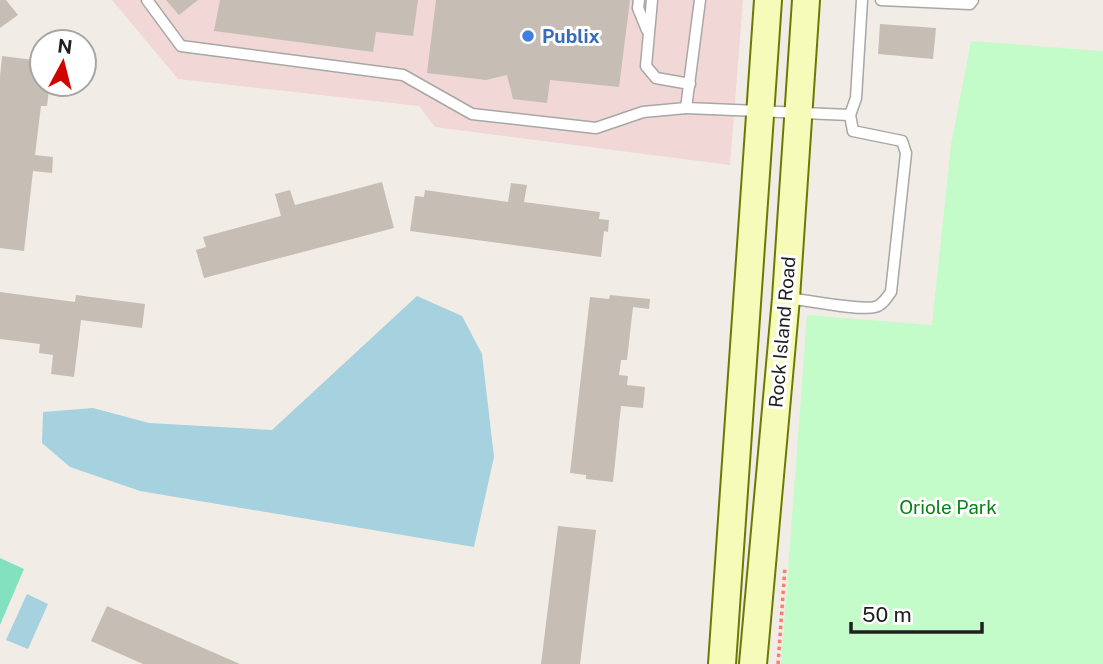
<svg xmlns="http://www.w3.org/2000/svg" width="1103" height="664" font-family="'Public Sans',sans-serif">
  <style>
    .commercial { fill: #f1d7d5 }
    .park { fill: #c3fbc9 }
    .pitch { fill: #83e1bf }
    .water { fill: #a6d1df }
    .building { fill: #c6bdb5 }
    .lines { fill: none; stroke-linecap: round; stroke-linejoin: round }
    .service-casing { stroke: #a7a7a7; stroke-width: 13 }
    .secondary-casing { stroke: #6b7b02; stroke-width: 30 }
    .path { stroke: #fd7d6b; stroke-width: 3.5; stroke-dasharray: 3.5 3.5; stroke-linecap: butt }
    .service { stroke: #fff; stroke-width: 10 }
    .secondary { stroke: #f6fbba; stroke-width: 26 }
    .shop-dot { fill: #3f7fe0; stroke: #fff; stroke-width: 2.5 }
    .labels { text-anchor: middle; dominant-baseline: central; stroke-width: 6; stroke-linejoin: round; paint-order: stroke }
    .shop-label { font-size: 19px; font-weight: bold; fill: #366cbe; stroke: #fff; text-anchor: start }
    .street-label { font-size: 19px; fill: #202020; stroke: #fff }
    .park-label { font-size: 19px; fill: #098216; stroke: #fff }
  </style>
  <rect width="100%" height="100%" fill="#f1ede6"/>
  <!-- commercial -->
  <polygon class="commercial" points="112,0 743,0 730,165 435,127 419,106 178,79"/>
  <!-- park -->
  <polygon class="park" points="971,41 1103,51 1103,664 781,664 807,315 932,325 951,145"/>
  <!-- pitch -->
  <polygon class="pitch" points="0,558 24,569 0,625"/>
  <!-- water -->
  <g class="water">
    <polygon points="417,296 462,316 482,354 494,457 474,547 140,491 70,467 42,443 43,412 93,408 149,423 272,430"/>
    <polygon points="27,594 48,604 28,649 6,640"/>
  </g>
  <!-- building -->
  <g class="building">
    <polygon points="0,0 6,0 18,15 0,28"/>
    <polygon points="166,0 198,0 179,15"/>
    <polygon points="220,0 418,0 413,36 376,32 373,52 214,31"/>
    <polygon points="436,0 630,0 619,87 550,80 547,103 513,99 507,75 486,80 427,73"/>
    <polygon points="880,24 936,28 933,59 878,54"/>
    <polygon points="2,56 42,61 42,89 49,90 47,106 41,106 35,155 53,157 52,173 33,171 24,251 0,248 0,77"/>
    <polygon points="382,182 394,228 204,278 196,250 206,247 203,237 281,216 275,194 290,190 295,205"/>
    <polygon points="511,183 527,185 524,202 600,212 599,219 609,220 608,232 604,231 601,257 410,231 415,196 424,197 425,190 508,202"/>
    <polygon points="0,292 75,302 76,295 145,304 142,328 81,320 74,377 51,374 53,355 39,353 40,344 0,339"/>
    <polygon points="610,295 650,299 649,309 633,307 627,360 621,360 619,375 628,376 627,385 645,387 643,408 621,406 613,482 586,479 586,475 570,473 590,297 609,299"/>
    <polygon points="558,526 596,530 580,664 541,664"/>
    <polygon points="107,606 240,664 143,664 91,641"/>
  </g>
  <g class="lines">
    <defs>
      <g id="service">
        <polyline points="147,0 181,46 403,75 472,114 596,128 643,112 686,108"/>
        <polyline points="639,0 638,8 647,30"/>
        <polyline points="652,0 646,66 656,78 690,84"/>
        <polyline points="700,0 686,108 850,115 856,98 862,0"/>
        <polyline points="881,0 970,4 973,0"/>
        <path d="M787,298C807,300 859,311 875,307C883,305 887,297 891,292L906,153L902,141L853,131L850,115"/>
      </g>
      <g id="secondary">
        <polyline points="722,664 768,0"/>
        <polyline points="753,664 786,298 806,0"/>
      </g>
    </defs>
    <!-- service casing -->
    <use href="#service" class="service-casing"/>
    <!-- secondary casing -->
    <use href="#secondary" class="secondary-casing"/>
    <!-- path -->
    <polyline class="path" points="778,664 785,567"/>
    <!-- service -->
    <use href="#service" class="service"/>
    <!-- secondary -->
    <use href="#secondary" class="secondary"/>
  </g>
  <!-- markers -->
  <circle class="shop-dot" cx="528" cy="36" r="7"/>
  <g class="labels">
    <!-- shop labels -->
    <g class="shop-label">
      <text x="542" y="36">Publix</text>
    </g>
    <!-- street labels -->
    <g class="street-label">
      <text transform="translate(782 332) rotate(-85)">Rock Island Road</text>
    </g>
    <!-- park labels -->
    <g class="park-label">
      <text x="948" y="507">Oriole Park</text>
    </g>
  </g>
  <!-- north arrow -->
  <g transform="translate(63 63) rotate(7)"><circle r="33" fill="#ffffff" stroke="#a6a6a6" stroke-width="2"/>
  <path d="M0-5L12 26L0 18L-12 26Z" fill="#d00500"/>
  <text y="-10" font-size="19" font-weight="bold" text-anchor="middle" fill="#202020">N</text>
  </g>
  <!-- scale -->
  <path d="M851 622v10h131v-10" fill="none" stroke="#202020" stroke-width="3.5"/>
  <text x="862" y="622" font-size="21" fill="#202020" stroke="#ffffff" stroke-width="5" paint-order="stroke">50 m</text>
</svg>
